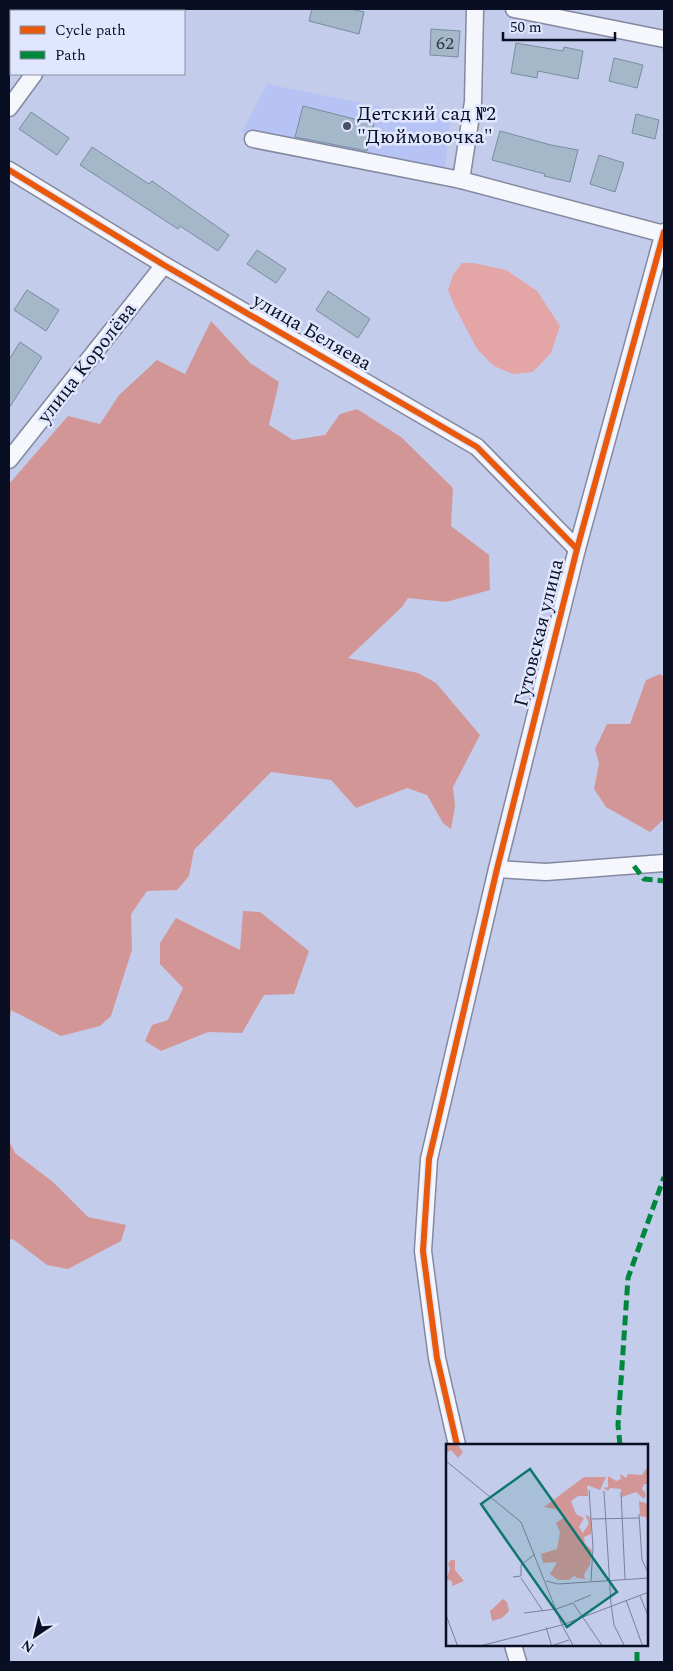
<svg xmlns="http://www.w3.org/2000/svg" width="673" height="1671" font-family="Spectral,serif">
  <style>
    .built { fill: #b6c3f4 }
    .green { fill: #e3a5a6 }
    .forest { fill: #d39697 }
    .building { fill: #a5b8c9; stroke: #788d9f }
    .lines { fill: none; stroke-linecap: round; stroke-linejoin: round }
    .minor-casing { stroke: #8389a0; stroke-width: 19 }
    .minor { stroke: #f6f7fc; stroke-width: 16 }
    .quiet { stroke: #00873e; stroke-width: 5; stroke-dasharray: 10 5; stroke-linecap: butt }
    .cycleway-casing { stroke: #dfe6fd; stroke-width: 9 }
    .cycleway { stroke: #e8590c; stroke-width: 6 }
    .poi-dot { fill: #4b5068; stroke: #dfe6fd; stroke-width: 2 }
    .labels { text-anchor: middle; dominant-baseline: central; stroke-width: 5; stroke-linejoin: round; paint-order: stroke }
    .number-label { font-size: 18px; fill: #31384c }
    .poi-label { font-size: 20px; fill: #0a0e22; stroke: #dfe6fd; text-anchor: start }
    .street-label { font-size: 20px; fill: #0a0e22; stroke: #dfe6fd }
    .inset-road { fill: none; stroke: #7a809b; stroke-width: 1 }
    .view { fill: #0f766e; fill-opacity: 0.15; stroke: #0f766e; stroke-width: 2.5 }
    .inset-edge { fill: none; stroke: #0a0e22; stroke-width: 2.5 }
  </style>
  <rect width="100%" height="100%" fill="#c4cceb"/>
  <!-- built -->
  <polygon class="built" points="267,84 450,121 445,168 242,132"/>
  <!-- green -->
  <polygon class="green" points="462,263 473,263 506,270 537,291 560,326 551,353 533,372 513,374 494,366 477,349 454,305 448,290 453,275"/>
  <!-- forest -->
  <g class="forest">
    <polygon points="211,321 250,363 279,382 269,425 293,440 325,435 340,414 357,409 401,437 453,488 451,526 489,555 490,590 446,602 408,598 402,607 348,658 418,673 436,683 480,735 453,787 455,806 451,829 443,823 427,795 407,788 356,808 331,780 271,772 194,850 189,876 177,890 147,891 131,914 132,950 111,1016 100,1026 61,1036 11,1010 9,1028 9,484 68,416 100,424 119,395 157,360 185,374"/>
    <polygon points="660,674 664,677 664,819 650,832 606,807 594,789 599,763 595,749 607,724 630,724 646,680"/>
    <polygon points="243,911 260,912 309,951 294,994 264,995 242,1033 208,1032 161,1051 145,1041 152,1025 168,1020 183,988 160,964 160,943 176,918 240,950"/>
    <polygon points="9,1140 15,1153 53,1182 88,1217 126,1225 121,1241 68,1269 47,1265 13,1239 9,1240"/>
  </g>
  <!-- building -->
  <g class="building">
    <polygon points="312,9 351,9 364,12 359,34 309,21"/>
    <polygon points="431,29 460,31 458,57 430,55"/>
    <polygon points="516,43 563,51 564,47 583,51 578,79 538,71 537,78 511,73"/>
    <polygon points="614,58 643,65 637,88 609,81"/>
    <polygon points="303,106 374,124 367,151 295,137"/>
    <polygon points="31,112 69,138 57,155 19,129"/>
    <polygon points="636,114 659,120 655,139 632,133"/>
    <polygon points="500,131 551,145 578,150 570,182 544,176 545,174 492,160"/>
    <polygon points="92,147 149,184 152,181 229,235 218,251 180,226 178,229 80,165"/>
    <polygon points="599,155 624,163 615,192 590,184"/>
    <polygon points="257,250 286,269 276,283 247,264"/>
    <polygon points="27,290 59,310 46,331 14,310"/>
    <polygon points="328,291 370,319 358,338 316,310"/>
    <polygon points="20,342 42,357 9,408 9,360"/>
  </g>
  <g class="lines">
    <defs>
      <g id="minor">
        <polyline points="475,9 473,102 461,180 664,234"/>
        <polyline points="514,9 664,39"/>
        <polyline points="75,11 76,9"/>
        <polyline points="9,108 34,74"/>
        <polyline points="253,139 461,180"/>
        <polyline points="9,170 164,265 477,447 577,549"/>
        <polyline points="9,460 164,265"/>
        <polyline points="497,869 546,872 664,863"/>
        <polyline points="457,1445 437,1358 423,1251 429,1159 497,869 577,549 664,232"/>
        <polyline points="513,1645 518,1662"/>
      </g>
    </defs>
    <!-- minor casing -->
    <use href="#minor" class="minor-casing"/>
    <!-- minor -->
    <use href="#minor" class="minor"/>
    <!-- quiet -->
    <g class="quiet">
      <polyline points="634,866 644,879 664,881"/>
      <polyline points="620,1445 618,1425 628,1278 664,1177"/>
      <polyline points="637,1662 637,1645"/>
    </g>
    <defs>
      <g id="cycleway">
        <polyline points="9,170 164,265 477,447 577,549"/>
        <polyline points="457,1445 437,1358 423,1251 429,1159 497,869 577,549 664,232"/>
      </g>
    </defs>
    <!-- cycleway casing -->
    <use href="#cycleway" class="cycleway-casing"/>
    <!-- cycleway -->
    <use href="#cycleway" class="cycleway"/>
  </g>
  <!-- markers -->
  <circle class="poi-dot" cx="347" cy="126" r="5"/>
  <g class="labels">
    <!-- number labels -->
    <g class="number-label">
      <text x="445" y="43">62</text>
    </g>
    <!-- poi labels -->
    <g class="poi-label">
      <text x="357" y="114">Детский сад №2<tspan x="357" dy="23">"Дюймовочка"</tspan></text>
    </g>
    <!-- street labels -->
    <g class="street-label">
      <text transform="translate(312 332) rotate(30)">улица Беляева</text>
      <text transform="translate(87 363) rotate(-52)">улица Королёва</text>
      <text transform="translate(539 633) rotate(-76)">Гутовская улица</text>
    </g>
  </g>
  <!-- overview -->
  <g transform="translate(446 1444)">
    <rect width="202" height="202" fill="#c4cceb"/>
    <path d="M0,0L12,1L17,8L12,14L5,6L0,9ZM202,22V40H198L196,45L200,50L198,55L190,48L176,53L175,45L164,44L162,47L158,44L162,43V32L170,37L175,35L174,30L180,34L182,30L196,31ZM138,33H160L154,46L141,41L142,52H132L125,57L130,70L138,74L133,83L137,89L143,79L139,70L145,74V90L138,93L139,100L146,106L144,121L138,130L139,135L130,134L129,131L123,136H112L104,130L111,118L97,119L95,110L111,105L114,88L110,79L117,74L114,66L98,63ZM193,57L202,60V79L200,73L194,72ZM5,116H9V126L18,137L6,142V137L0,135L4,125L2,120ZM57,155L61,158L63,167L56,174L46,177L44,167Z" fill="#d39697"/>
    <path class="inset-road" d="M0,17L75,78L116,181L128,203M143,46L147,103L145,137M158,47L165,160L168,181L179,203M175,48L179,135M193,70L196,116L203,130M146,75L193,74M67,133L75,132V121L89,110M75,134L97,167M100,137L112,140L203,134M194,152L203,174M180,156L197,203M128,158L145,151M78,169L110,165L127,159L157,203M0,171L12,203M100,183L106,203M30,203L116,181L203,148M102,203L123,196"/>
    <path class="view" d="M84,25L171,148L121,183L35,60Z"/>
    <rect width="202" height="202" class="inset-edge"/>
  </g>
  <!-- border -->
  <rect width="673" height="1671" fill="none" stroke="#0a0e22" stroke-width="20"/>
  <!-- legend -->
  <rect x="10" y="10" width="175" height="65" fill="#dfe6fd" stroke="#8a90a5"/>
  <rect x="20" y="26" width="25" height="8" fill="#e8590c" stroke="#8a90a5"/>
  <text x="55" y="35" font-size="15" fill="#0a0e22">Cycle path</text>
  <rect x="20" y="51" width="25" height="8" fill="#00873e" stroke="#8a90a5"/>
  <text x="55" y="60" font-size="15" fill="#0a0e22">Path</text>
  <!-- north arrow -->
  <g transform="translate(35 1636) rotate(215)" stroke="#dfe6fd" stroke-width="4" paint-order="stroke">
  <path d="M0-4L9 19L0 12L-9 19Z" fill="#0a0e22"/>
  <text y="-8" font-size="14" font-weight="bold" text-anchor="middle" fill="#0a0e22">N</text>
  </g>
  <!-- scale -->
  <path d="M503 32v8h112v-8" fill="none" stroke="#0a0e22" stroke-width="2.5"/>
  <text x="510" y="32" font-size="15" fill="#0a0e22" stroke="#dfe6fd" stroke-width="4" paint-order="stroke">50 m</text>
</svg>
